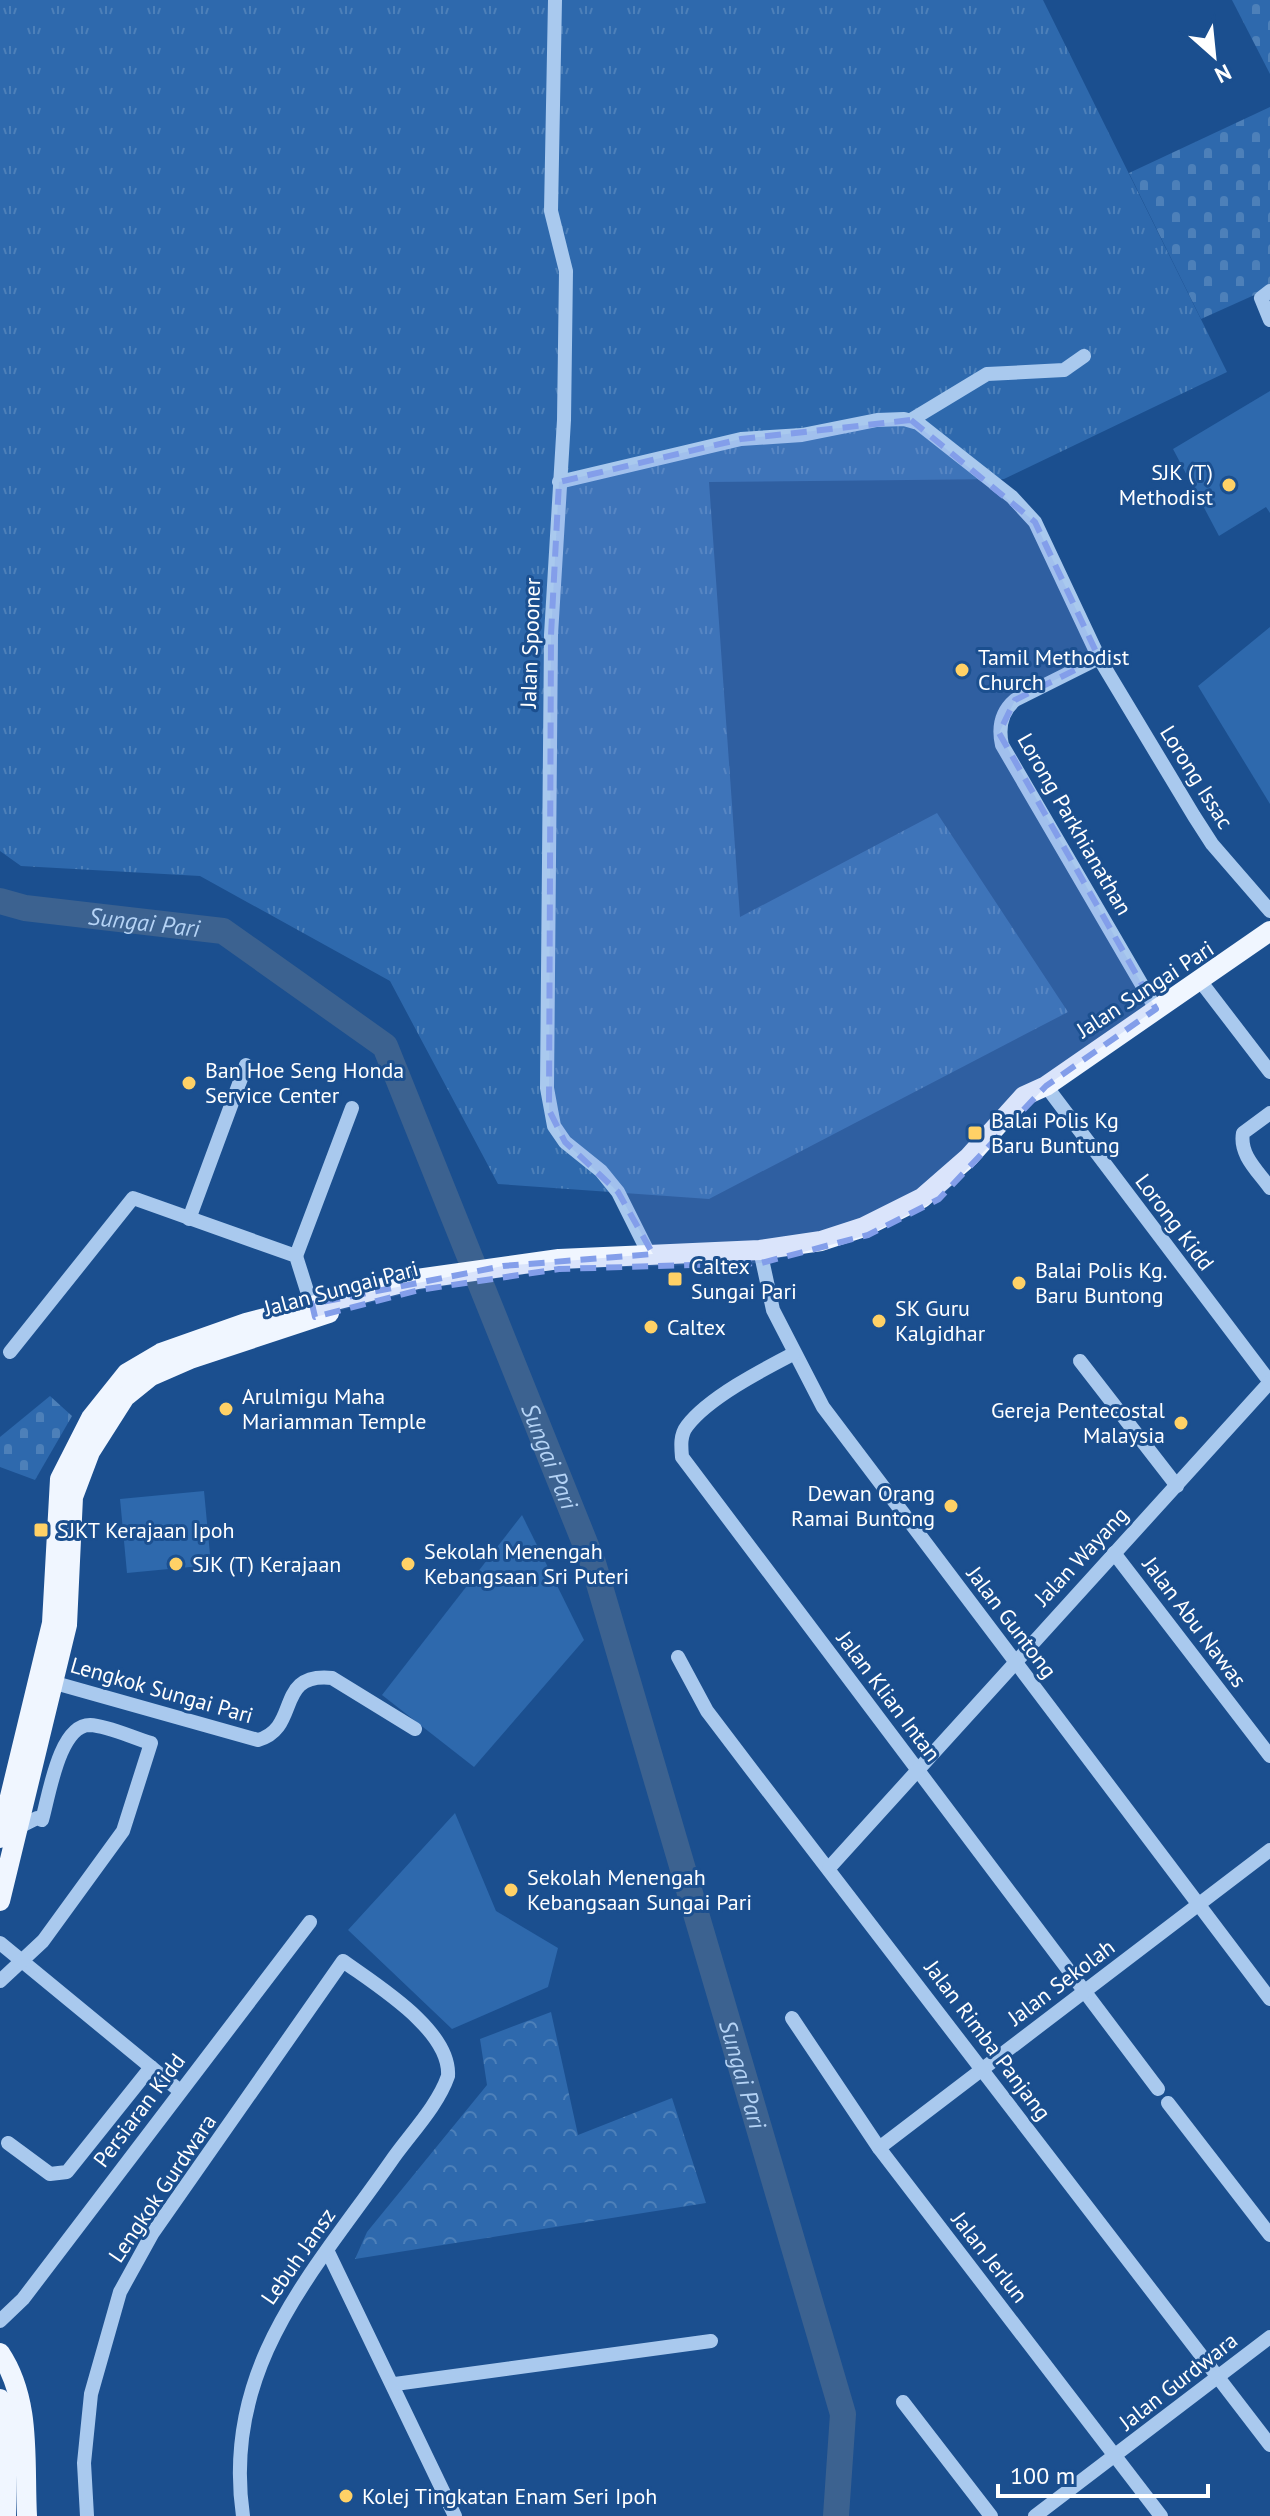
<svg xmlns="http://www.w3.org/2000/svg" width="1270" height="2516" font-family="'PT Sans',sans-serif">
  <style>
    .grass { fill: url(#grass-tufts) }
    .cemetery { fill: url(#cemetery-stones) }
    .park { fill: url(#park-crowns) }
    .garden { fill: #2e69ad }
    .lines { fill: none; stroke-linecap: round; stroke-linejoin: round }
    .river { stroke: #3c6290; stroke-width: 26 }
    .minor { stroke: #a9c9ee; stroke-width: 14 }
    .major { stroke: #f0f6ff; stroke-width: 20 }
    .marked { fill: #839eea; fill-opacity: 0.2; stroke: #839eea; stroke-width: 6; stroke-dasharray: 16 10; stroke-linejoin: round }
    .poi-dot { fill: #ffd166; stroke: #1b4f8f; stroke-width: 3 }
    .labels { text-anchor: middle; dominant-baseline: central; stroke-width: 6; stroke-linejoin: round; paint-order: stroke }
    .poi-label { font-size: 22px; fill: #fff; stroke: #1b4f8f; text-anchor: start }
    .street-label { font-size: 22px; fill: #fff; stroke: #1b4f8f }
    .water-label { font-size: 24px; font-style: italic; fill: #b5d3f5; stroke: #1b4f8f }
  </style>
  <defs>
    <pattern id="grass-tufts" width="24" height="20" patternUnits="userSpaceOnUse" patternTransform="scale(2)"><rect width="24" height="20" fill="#2e69ad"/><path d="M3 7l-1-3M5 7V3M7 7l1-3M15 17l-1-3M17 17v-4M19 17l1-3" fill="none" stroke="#4d80b9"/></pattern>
    <pattern id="cemetery-stones" width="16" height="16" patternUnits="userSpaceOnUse" patternTransform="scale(2)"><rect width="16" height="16" fill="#2e69ad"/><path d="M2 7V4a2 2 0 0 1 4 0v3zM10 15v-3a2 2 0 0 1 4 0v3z" fill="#4d80b9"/></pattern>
    <pattern id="park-crowns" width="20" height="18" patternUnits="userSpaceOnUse" patternTransform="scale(2)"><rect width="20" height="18" fill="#2e69ad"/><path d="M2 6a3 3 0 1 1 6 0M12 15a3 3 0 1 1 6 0" fill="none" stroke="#4d80b9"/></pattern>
  </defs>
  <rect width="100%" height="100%" fill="#1b4f8f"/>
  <!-- grass -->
  <polygon class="grass" points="0,0 1043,0 1227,372 1004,479 709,482 740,917 937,813 1068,1012 709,1199 498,1184 390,981 200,876 21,866 0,851"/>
  <!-- cemetery -->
  <g class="cemetery">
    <polygon points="1232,0 1270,0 1270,74"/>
    <polygon points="1270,107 1270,288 1201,319 1129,173"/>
    <polygon points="50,1396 72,1416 35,1480 0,1467 0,1437"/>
  </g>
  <!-- park -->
  <polygon class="park" points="551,2012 578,2135 672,2098 706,2203 355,2259 367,2232 487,2085 480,2039"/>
  <!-- garden -->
  <g class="garden">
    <polygon points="1270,391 1270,513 1266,507 1219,536 1173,449"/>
    <polygon points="1270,627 1270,804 1198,686"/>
    <polygon points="204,1491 211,1565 127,1573 120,1499"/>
    <polygon points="522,1515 584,1640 474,1767 382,1695"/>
    <polygon points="455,1813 496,1911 558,1948 548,1987 452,2029 348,1930"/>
  </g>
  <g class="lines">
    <!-- river -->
    <path class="river" id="s1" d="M0,901L25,908L223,931L385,1046L593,1563L843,2414L836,2516"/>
    <!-- minor -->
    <g class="minor">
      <polyline points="555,0 551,211 566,271 564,420 551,635 547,1088 554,1126 565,1142 601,1171 618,1192 649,1254"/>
      <polyline points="1270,291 1261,298 1270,320"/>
      <polyline points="911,420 987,374 1064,370 1084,356"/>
      <polyline points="559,482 741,439 802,435 877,420 904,419 918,423 1012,497 1035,522 1099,658 1194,816 1212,844 1270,911"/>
      <path d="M1099,658L1015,700C1001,712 998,727 1002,745L1156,1009"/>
      <polyline points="1201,982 1270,1072"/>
      <polyline points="1046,1086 1270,1382"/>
      <path d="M1270,1113L1243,1133C1239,1155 1258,1171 1270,1188"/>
      <polyline points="189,1219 246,1065"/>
      <polyline points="760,1250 773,1310 823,1407 1270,1999"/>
      <polyline points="296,1256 352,1108"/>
      <polyline points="10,1352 133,1198 296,1256 314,1313"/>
      <path d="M793,1354C762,1370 708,1398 687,1426C680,1435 681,1446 682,1457L1158,2089"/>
      <polyline points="1080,1361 1177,1486"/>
      <polyline points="1114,1553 1270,1756"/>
      <polyline points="678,1657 707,1711 751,1769 1270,2445"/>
      <path d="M48,1681L258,1740C301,1728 274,1672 332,1678L415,1729"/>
      <polyline points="829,1868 1270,1382"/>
      <polyline points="0,1943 180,2091"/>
      <path d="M0,1981L43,1941L123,1831L151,1743C133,1738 109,1726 90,1725C59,1725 49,1796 42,1820L37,1818L19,1827"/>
      <polyline points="792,2018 879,2148 1161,2516"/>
      <polyline points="1168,2103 1270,2235"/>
      <polyline points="8,2143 50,2174 67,2172 151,2067"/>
      <polyline points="879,2148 1270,1850"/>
      <polyline points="328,2252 455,2516"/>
      <polyline points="0,2321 23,2299 310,1922"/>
      <polyline points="395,2384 711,2341"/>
      <polyline points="903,2402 991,2516"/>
      <path d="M87,2516L84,2463L91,2394L120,2292L152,2234L343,1961C376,1985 451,2030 448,2076C438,2105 412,2132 394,2157C315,2271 221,2365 243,2516"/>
      <polyline points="1035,2516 1270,2337"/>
    </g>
    <!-- major -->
    <g class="major">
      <polyline points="0,1838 52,1623 60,1479 91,1418 127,1373 161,1353 246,1323 417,1279 559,1259 760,1250 821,1241 864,1227 922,1198 969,1157 1024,1096 1046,1086 1270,931"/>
      <polyline points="0,1901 67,1625 73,1497 90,1452 125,1397 151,1376 190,1359 329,1313"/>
      <path d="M0,2353C32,2401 24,2461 27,2516"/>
      <polyline points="0,2399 6,2427 6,2516"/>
    </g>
  </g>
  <!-- marked area -->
  <path class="marked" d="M911,420L1035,522L1099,658L1015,700L999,733L1156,1009L1046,1086L939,1199L868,1235L761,1263L559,1269L419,1290L315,1317L312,1304L503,1266L653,1254L618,1192L565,1142L549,1110L551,635L559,482L741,439Z"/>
  <!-- markers -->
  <g class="poi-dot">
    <circle cx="1229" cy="485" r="8"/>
    <circle cx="962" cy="670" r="8"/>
    <circle cx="189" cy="1083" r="8"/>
    <rect x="967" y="1125" width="16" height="16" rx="4"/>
    <rect x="667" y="1271" width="16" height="16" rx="4"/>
    <circle cx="1019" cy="1283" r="8"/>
    <circle cx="879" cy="1321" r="8"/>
    <circle cx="651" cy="1327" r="8"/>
    <circle cx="226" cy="1409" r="8"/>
    <circle cx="1181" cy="1423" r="8"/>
    <circle cx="951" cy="1506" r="8"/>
    <rect x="33" y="1522" width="16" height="16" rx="4"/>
    <circle cx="176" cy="1564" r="8"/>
    <circle cx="408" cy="1564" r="8"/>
    <circle cx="511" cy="1890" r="8"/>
    <circle cx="346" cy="2496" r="8"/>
  </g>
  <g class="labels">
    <!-- poi labels -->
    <g class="poi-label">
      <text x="1213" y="472" text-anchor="end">SJK (T)<tspan x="1213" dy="25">Methodist</tspan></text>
      <text x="978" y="657">Tamil Methodist<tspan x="978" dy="25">Church</tspan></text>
      <text x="205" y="1070">Ban Hoe Seng Honda<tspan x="205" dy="25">Service Center</tspan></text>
      <text x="991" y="1120">Balai Polis Kg<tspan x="991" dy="25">Baru Buntung</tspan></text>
      <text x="691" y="1266">Caltex<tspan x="691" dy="25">Sungai Pari</tspan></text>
      <text x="1035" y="1270">Balai Polis Kg.<tspan x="1035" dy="25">Baru Buntong</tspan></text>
      <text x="895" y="1308">SK Guru<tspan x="895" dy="25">Kalgidhar</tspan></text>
      <text x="667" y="1327">Caltex</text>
      <text x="242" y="1396">Arulmigu Maha<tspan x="242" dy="25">Mariamman Temple</tspan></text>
      <text x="1165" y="1410" text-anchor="end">Gereja Pentecostal<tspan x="1165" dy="25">Malaysia</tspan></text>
      <text x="935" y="1493" text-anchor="end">Dewan Orang<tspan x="935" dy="25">Ramai Buntong</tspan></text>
      <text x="57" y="1530">SJKT Kerajaan Ipoh</text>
      <text x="424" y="1551">Sekolah Menengah<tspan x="424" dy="25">Kebangsaan Sri Puteri</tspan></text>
      <text x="192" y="1564">SJK (T) Kerajaan</text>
      <text x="527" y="1877">Sekolah Menengah<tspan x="527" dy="25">Kebangsaan Sungai Pari</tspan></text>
      <text x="362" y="2496">Kolej Tingkatan Enam Seri Ipoh</text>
    </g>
    <!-- street labels -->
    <g class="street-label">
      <text transform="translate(530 643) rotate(-88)">Jalan Spooner</text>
      <text transform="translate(1197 777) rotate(58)">Lorong Issac</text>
      <text transform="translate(1075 824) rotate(60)">Lorong Parkhianathan</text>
      <text transform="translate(1145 989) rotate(-33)">Jalan Sungai Pari</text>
      <text transform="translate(1175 1222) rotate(53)">Lorong Kidd</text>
      <text transform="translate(341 1288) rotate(-15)">Jalan Sungai Pari</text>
      <text transform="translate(1081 1556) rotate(-47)">Jalan Wayang</text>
      <text transform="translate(1012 1622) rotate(53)">Jalan Guntong</text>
      <text transform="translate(1195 1622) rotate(53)">Jalan Abu Nawas</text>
      <text transform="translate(162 1690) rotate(16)">Lengkok Sungai Pari</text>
      <text transform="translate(889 1696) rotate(53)">Jalan Klian Intan</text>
      <text transform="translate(1061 1982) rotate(-37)">Jalan Sekolah</text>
      <text transform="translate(988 2040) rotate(53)">Jalan Rimba Panjang</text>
      <text transform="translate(139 2110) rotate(-53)">Persiaran Kidd</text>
      <text transform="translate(162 2188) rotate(-56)">Lengkok Gurdwara</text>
      <text transform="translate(298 2256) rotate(-55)">Lebuh Jansz</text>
      <text transform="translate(990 2257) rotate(52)">Jalan Jerlun</text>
      <text transform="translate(1178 2381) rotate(-38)">Jalan Gurdwara</text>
    </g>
    <!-- water labels -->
    <g class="water-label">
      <text stroke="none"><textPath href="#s1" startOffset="146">Sungai Pari</textPath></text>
      <text stroke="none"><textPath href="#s1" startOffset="866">Sungai Pari</textPath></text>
      <text stroke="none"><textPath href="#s1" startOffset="1514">Sungai Pari</textPath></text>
    </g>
  </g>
  <!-- north arrow -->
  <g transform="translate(1214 56) rotate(153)" stroke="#1b4f8f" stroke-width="6" paint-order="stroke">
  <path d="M0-6L14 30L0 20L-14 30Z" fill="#ffffff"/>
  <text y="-12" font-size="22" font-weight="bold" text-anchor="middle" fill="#ffffff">N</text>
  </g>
  <!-- scale -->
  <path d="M998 2484v12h210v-12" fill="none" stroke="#ffffff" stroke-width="4"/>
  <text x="1010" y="2484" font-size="24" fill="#ffffff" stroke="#1b4f8f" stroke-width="6" paint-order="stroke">100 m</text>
</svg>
